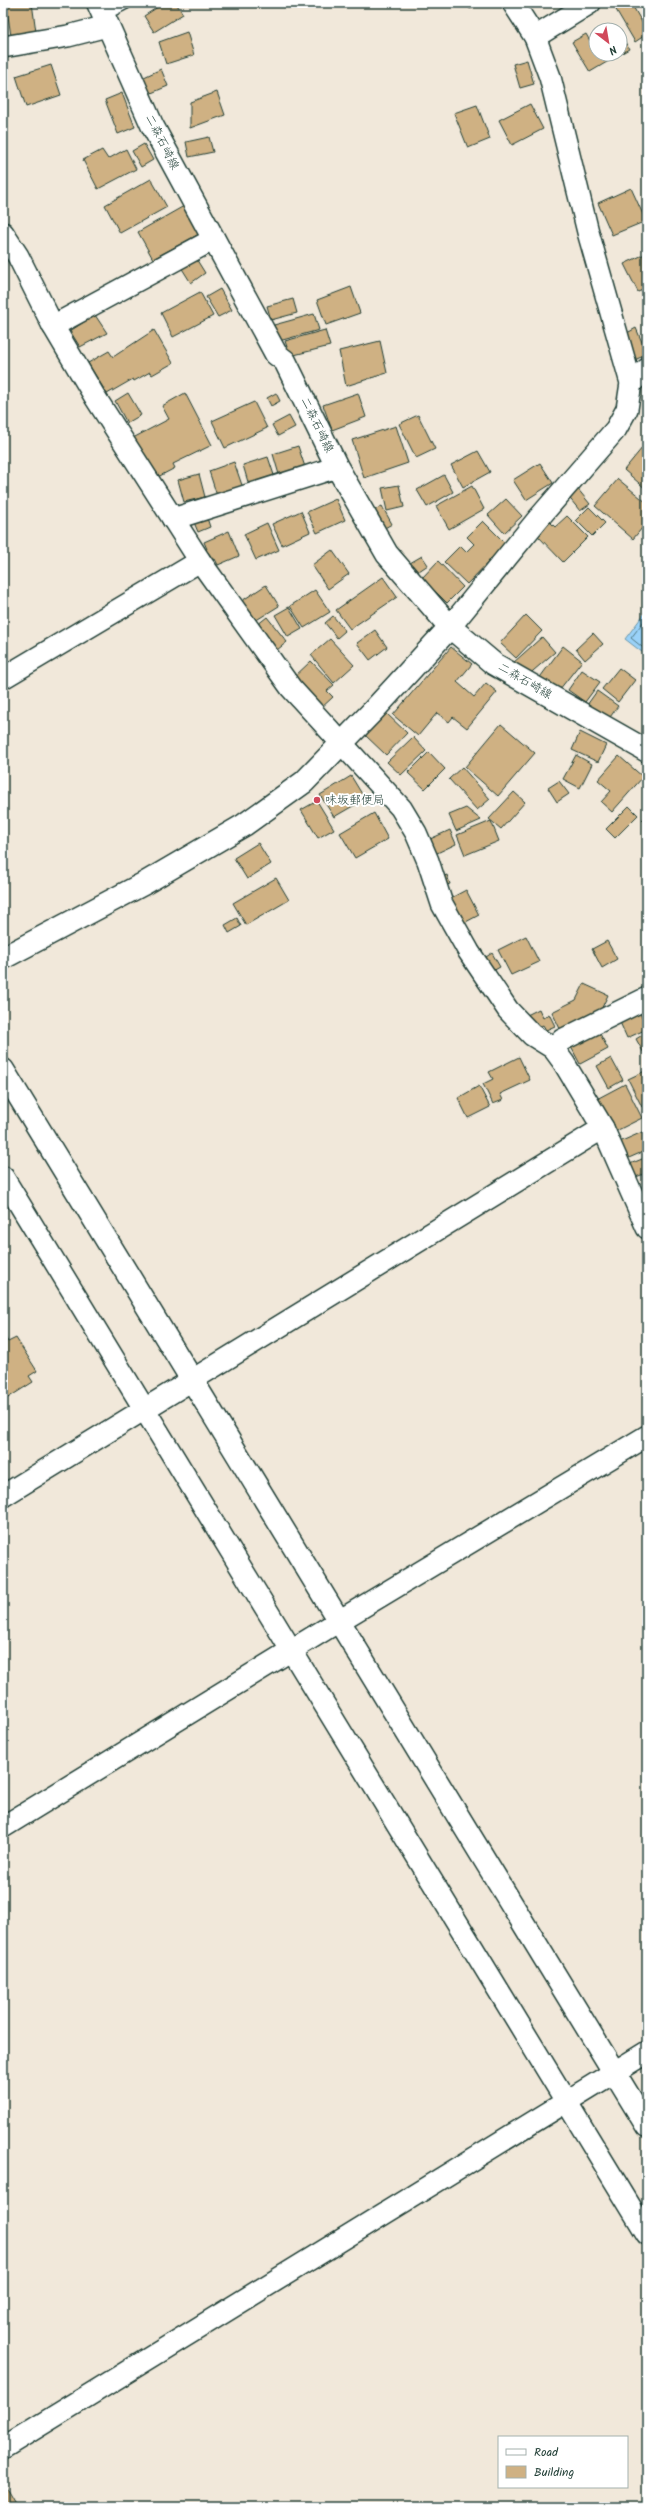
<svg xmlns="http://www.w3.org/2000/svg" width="650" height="2510" font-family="Kalam,'Klee One',sans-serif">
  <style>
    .water { fill: #9ad2f9; stroke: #6996aa }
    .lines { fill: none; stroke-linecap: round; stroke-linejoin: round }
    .shore { stroke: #507983; stroke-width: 1 }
    .building { fill: #cfb183; stroke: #1f3d34 }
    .lane-casing { stroke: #1f3d34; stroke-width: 14 }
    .street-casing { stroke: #1f3d34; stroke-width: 24 }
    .secondary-casing { stroke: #1f3d34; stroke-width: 25 }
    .lane { stroke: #fff; stroke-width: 11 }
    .street { stroke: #fff; stroke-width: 21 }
    .secondary { stroke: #fff; stroke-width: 22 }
    .poi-dot { fill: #d1495b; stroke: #fff; stroke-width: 1.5 }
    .labels { text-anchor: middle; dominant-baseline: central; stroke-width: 4; stroke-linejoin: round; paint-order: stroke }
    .street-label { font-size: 12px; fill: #1f3d34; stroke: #fff }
    .poi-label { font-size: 12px; fill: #1f3d34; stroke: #fff; text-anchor: start }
  </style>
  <rect width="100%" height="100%" fill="#f1e8da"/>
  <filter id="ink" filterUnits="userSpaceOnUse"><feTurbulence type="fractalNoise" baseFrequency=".025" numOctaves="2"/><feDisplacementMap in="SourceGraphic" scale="8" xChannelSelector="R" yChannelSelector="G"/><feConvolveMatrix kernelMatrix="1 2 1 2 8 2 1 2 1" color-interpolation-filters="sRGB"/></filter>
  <g filter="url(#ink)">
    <!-- water -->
    <polygon class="water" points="647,610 647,656 625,639"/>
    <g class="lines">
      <!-- shore -->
      <polyline class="shore" points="647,617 631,638 647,651"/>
    </g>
    <!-- building -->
    <g class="building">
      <polygon points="6,3 32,3 36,32 11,36"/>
      <polygon points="164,3 176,3 183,14 154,32 144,16"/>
      <polygon points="466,3 479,3 470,9"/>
      <polygon points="623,3 631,3 647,31 647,34 635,42 615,8"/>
      <polygon points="187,32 194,55 166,64 159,42"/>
      <polygon points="620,33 629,49 590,72 572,42 586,34 590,41 596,37 596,54 620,54"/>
      <polygon points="527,60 534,84 520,88 513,64"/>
      <polygon points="51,65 61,95 26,107 16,76"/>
      <polygon points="161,69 168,86 149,94 142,78"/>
      <polygon points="217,92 225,115 190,128 190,102"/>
      <polygon points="122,93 135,127 118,134 105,100"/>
      <polygon points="530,104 543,129 512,145 499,120"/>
      <polygon points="477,105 490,139 468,148 454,113"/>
      <polygon points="209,137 213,152 189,157 186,142"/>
      <polygon points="144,144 153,160 141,167 132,151"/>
      <polygon points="126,149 136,169 98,189 83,160 102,150 108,159"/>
      <polygon points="151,179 167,207 120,233 105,205"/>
      <polygon points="631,188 646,221 612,235 598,203"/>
      <polygon points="184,206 199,234 153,259 138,232"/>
      <polygon points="647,253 647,288 638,292 624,264"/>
      <polygon points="195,257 205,273 191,283 181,267"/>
      <polygon points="351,287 360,313 326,325 317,300"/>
      <polygon points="220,289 232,310 218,317 206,297"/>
      <polygon points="200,292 213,316 173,337 161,313"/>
      <polygon points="293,299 297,313 271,320 267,306"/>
      <polygon points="314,314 319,330 279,341 274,325"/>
      <polygon points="95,315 107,333 80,347 70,331"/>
      <polygon points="636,328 647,354 633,361 620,337"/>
      <polygon points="154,330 173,363 152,375 150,372 134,381 133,379 107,394 88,363 109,351 113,357"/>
      <polygon points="325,330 330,346 290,356 285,341"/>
      <polygon points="380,341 387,373 346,386 339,351"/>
      <polygon points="128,393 141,415 127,423 115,401"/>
      <polygon points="185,393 212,445 173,464 175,468 154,479 133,438 169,419 162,406"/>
      <polygon points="276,393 280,401 271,406 267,398"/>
      <polygon points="358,393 366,417 332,430 323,405"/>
      <polygon points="254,402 267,428 225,448 212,421"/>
      <polygon points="418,415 435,449 416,458 399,424"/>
      <polygon points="289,416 295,427 278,436 272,425"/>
      <polygon points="396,426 408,463 364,478 352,440"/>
      <polygon points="647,442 647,490 624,470"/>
      <polygon points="298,446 306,470 280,478 273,454"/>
      <polygon points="478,451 490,472 463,487 451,465"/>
      <polygon points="268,457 276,481 250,489 243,465"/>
      <polygon points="234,462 244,491 218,499 209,471"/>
      <polygon points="540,463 553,483 526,500 513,480"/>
      <polygon points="199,474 205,497 184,502 178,480"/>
      <polygon points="444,475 453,492 427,507 417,490"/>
      <polygon points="618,479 647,503 647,522 633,539 595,506"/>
      <polygon points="399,485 404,507 387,511 382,488"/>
      <polygon points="472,486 484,509 449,529 436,506"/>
      <polygon points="577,488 590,504 580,511 567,495"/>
      <polygon points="336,499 345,520 317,533 307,512"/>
      <polygon points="506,499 522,516 504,533 488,515"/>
      <polygon points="382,506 392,524 381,530 371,512"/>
      <polygon points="589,507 605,523 592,536 576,520"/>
      <polygon points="301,511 310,532 282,545 272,524"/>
      <polygon points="206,515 210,527 198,532 193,520"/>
      <polygon points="567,516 588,537 563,562 537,535 550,522 555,527"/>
      <polygon points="483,521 506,544 467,584 444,562 460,546 466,552 474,544 467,537"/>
      <polygon points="267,523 279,550 256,560 244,534"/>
      <polygon points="229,531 239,556 218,565 215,559 209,562 204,551 207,549 204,542"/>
      <polygon points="332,550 349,574 328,589 312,565"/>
      <polygon points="422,556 428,565 416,573 410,563"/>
      <polygon points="438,561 463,587 447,603 422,578"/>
      <polygon points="383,577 397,597 350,629 336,610"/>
      <polygon points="266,585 279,606 250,624 237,604"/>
      <polygon points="315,590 330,612 304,628 290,606"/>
      <polygon points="289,607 302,629 288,637 275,615"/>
      <polygon points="526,615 542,631 516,658 500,643"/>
      <polygon points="333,616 345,631 337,638 325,623"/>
      <polygon points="267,617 287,642 272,654 252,629"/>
      <polygon points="375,630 387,647 370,660 357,643"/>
      <polygon points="593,633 603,644 585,660 576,649"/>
      <polygon points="542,637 555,652 526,677 513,663"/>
      <polygon points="330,639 354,665 334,683 311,655"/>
      <polygon points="563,646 582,661 556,694 538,680"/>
      <polygon points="451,647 472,664 457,682 474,697 486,683 497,692 467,728 453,717 449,722 437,713 418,736 393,715"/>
      <polygon points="311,661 334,685 327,691 333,697 319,710 293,678"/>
      <polygon points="619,668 635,680 618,702 602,689"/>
      <polygon points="582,670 600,682 585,702 568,690"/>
      <polygon points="597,691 618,706 608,720 587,705"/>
      <polygon points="386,713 407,733 386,755 365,735"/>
      <polygon points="501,724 535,753 498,796 465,767"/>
      <polygon points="580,732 606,745 598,762 572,750"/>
      <polygon points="413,737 426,751 401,775 387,762"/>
      <polygon points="429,752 445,769 425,789 408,773"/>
      <polygon points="576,755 592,764 580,788 563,779"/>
      <polygon points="619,756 643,777 612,812 601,802 611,791 598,780"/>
      <polygon points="462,767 490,799 477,810 449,779"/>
      <polygon points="351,776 365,799 334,817 320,795"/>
      <polygon points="559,781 569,794 557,802 548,788"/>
      <polygon points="514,792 525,802 501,829 489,819"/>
      <polygon points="317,801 334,829 318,838 301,810"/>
      <polygon points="629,806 638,815 615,838 606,829"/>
      <polygon points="466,808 481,820 456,831 449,815"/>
      <polygon points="374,813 388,839 355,858 340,833"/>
      <polygon points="647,815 647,825 642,820"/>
      <polygon points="491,821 499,841 465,855 457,835"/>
      <polygon points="450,830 456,844 435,854 428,840"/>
      <polygon points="258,843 271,864 247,879 234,858"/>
      <polygon points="447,875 450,884 441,887 438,878"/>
      <polygon points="276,878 289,900 246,925 233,903"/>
      <polygon points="466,890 479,915 464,923 451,898"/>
      <polygon points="237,918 241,926 229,933 225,925"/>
      <polygon points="526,936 539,962 511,975 498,950"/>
      <polygon points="607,941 617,959 602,968 592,949"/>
      <polygon points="492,953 500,967 491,972 483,959"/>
      <polygon points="584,984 608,995 598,1016 562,1033 552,1012 576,1000"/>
      <polygon points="539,1009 543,1018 549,1014 555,1026 546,1030 543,1025 532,1031 525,1016"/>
      <polygon points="639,1011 647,1029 627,1038 619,1020"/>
      <polygon points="598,1030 608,1049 580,1064 570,1045"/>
      <polygon points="647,1032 647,1056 646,1057 636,1039"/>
      <polygon points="519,1057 530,1080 500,1094 503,1100 493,1104 483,1084 493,1079 489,1072"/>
      <polygon points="611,1058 623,1080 609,1088 597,1066"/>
      <polygon points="647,1070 647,1105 642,1107 628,1079"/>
      <polygon points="625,1084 642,1118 610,1134 593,1101"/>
      <polygon points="479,1086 490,1107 468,1118 458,1098"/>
      <polygon points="647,1130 647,1150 622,1161 615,1144"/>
      <polygon points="647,1157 647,1173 630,1179 625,1166"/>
      <polygon points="5,1337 8,1342 16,1338 37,1371 29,1376 33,1382 3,1401 3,1338"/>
      <polygon points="3,2483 17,2507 3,2507"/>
    </g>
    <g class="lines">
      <defs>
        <polyline id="lane" points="103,15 126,3"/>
        <g id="street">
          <polyline points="535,37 590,3"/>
          <polyline points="3,47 68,36 107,26"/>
          <polyline points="3,233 18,256 53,326 95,397 200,561 291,688 401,808 416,833 428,861 442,904 469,952 508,1010 532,1035 553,1048 564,1063 603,1128 647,1228"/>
          <polyline points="53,326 214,239"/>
          <polyline points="631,383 647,369"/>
          <polyline points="173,519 337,467"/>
          <polyline points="450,627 538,519 616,429 627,409 631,383 588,232 550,77 535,37 513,3"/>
          <polyline points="3,678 200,561"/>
          <polyline points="553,1048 562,1040 647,998"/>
          <polyline points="3,1177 647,2234"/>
          <polyline points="3,1496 603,1128"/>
          <polyline points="3,1827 339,1621 647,1436"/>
          <polyline points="3,2448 647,2052"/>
        </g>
        <g id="secondary">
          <polyline points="98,3 152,125 276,354 285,361 337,467 387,554 450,627 494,664 647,751"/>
          <polyline points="3,958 145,883 244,825 304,782 372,712 450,627"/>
          <polyline points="3,1070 647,2126"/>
        </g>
      </defs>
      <!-- lane casing -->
      <use href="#lane" class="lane-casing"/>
      <!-- street casing -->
      <use href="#street" class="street-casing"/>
      <!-- secondary casing -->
      <use href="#secondary" class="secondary-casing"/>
      <!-- lane -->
      <use href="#lane" class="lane"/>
      <!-- street -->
      <use href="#street" class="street"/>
      <!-- secondary -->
      <use href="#secondary" class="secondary"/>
    </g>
  </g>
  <!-- markers -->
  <circle class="poi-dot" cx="317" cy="800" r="4"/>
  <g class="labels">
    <!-- street labels -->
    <g class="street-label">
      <text transform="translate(162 142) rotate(63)">二森石崎線</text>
      <text transform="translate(317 425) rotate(64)">二森石崎線</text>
      <text transform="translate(525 681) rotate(30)">二森石崎線</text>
    </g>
    <!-- poi labels -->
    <g class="poi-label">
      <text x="325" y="800">味坂郵便局</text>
    </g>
  </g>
  <!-- margin -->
  <rect width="650" height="2510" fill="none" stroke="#fff" stroke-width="16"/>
  <rect x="8" y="8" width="634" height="2494" fill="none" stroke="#1f3d34" stroke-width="1.5" filter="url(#ink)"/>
  <!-- legend -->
  <rect x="498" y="2436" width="130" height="52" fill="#ffffff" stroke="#a5b1ae"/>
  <rect x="506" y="2449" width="20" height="6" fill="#ffffff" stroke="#a5b1ae"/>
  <text x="534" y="2456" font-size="12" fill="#1f3d34">Road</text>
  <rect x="506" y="2466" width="20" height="12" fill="#cfb183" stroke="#a5b1ae"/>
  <text x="534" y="2476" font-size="12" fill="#1f3d34">Building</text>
  <!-- north arrow -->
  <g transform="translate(608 42) rotate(149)"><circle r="19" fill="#ffffff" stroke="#a5b1ae"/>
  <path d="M0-3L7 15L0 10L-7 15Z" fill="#d1495b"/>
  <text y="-6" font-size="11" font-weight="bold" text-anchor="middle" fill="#1f3d34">N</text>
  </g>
</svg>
